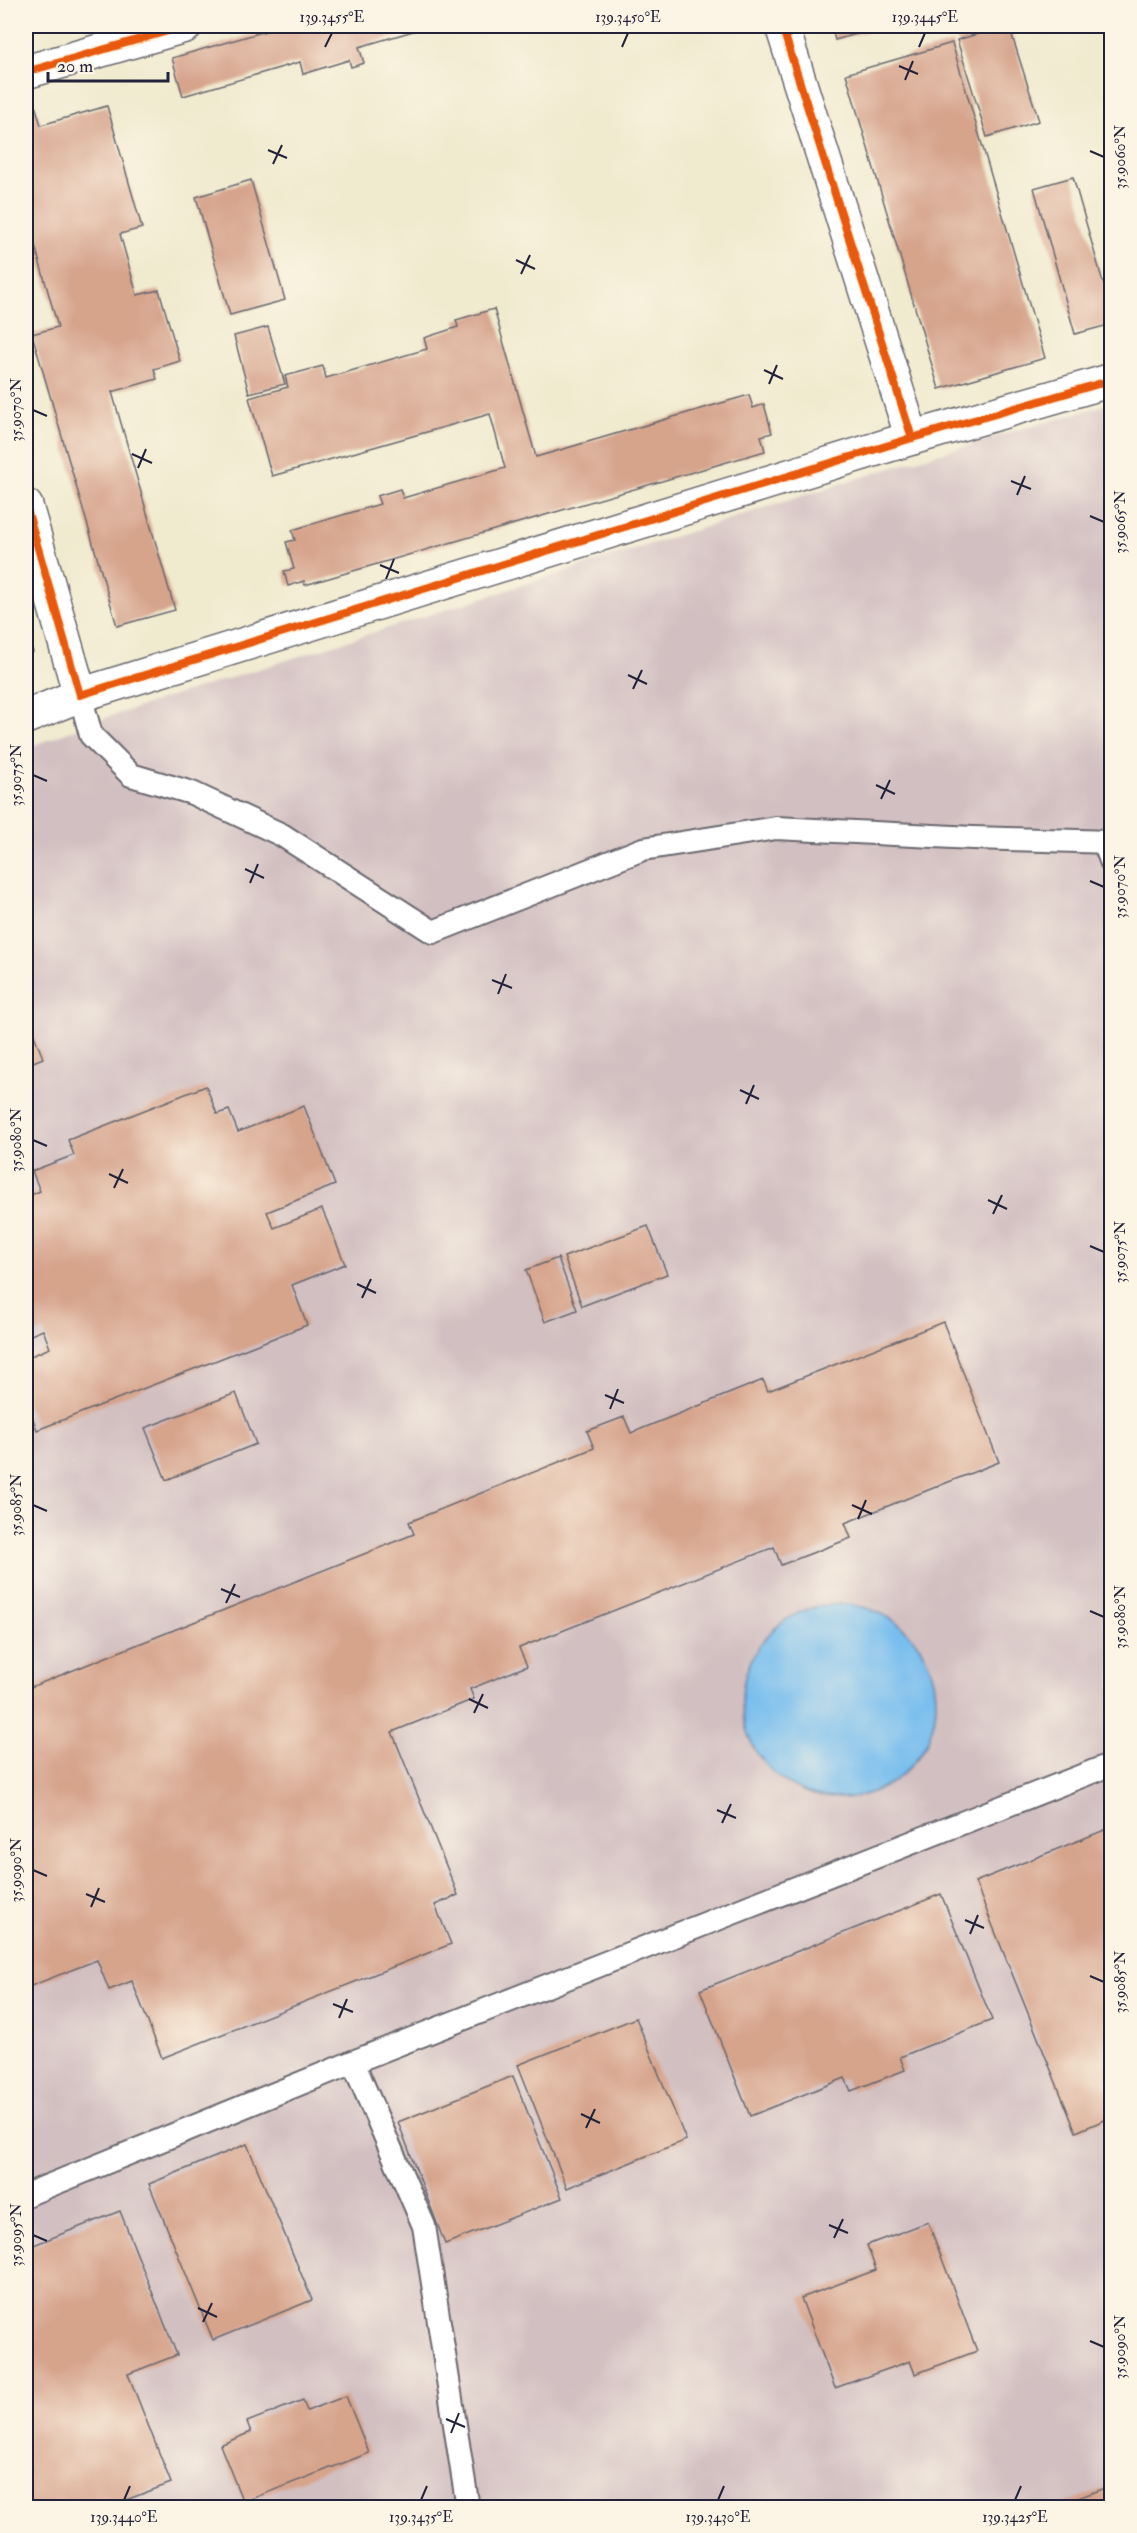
<svg xmlns="http://www.w3.org/2000/svg" width="1137" height="2533" font-family="'IM FELL Double Pica',serif">
  <style>
    .industrial { fill: #d2bfc1 }
    .water { fill: #77bdee; stroke: #4c7094; stroke-width: 1.5 }
    .building { fill: #d6a38b }
    .lines { fill: none; stroke-linecap: round; stroke-linejoin: round }
    .service-casing { stroke: #6a686f; stroke-width: 26 }
    .minor-casing { stroke: #6a686f; stroke-width: 36 }
    .tertiary-casing { stroke: #6a686f; stroke-width: 36 }
    .service { stroke: #fff; stroke-width: 22 }
    .minor { stroke: #fff; stroke-width: 33 }
    .tertiary { stroke: #fff; stroke-width: 33 }
    .cycleway-casing { stroke: #fcf5e5; stroke-width: 11 }
    .cycleway { stroke: #e8590c; stroke-width: 8 }
    .ticks { fill: none; stroke: #22223b; stroke-width: 2 }
    .neatline { fill: none; stroke: #22223b; stroke-width: 2 }
    .ticks-label { font-size: 15px; text-anchor: middle; fill: #22223b }
  </style>
  <rect width="100%" height="100%" fill="#fcf5e5"/>
  <filter id="ink" filterUnits="userSpaceOnUse"><feTurbulence type="fractalNoise" baseFrequency=".0167" numOctaves="2"/><feDisplacementMap in="SourceGraphic" scale="12" xChannelSelector="R" yChannelSelector="G"/><feConvolveMatrix kernelMatrix="1 2 1 2 8 2 1 2 1" color-interpolation-filters="sRGB"/></filter>
  <filter id="wash" filterUnits="userSpaceOnUse"><feTurbulence type="fractalNoise" baseFrequency=".008" numOctaves="4" result="noise"/><feDisplacementMap in="SourceGraphic" scale="24" xChannelSelector="R" yChannelSelector="G"/><feGaussianBlur stdDeviation="1.35" result="paint"/><feColorMatrix in="noise" values="0 0 0 0 0 0 0 0 0 0 0 0 0 0 0 0 0 1.4 0 .05"/><feComposite in="paint" operator="in"/></filter>
  <g filter="url(#wash)">
    <rect width="100%" height="100%" fill="#f0eacf"/>
    <!-- industrial -->
    <polygon class="industrial" points="1111,403 1111,2507 26,2508 26,748 111,716 900,465"/>
    <!-- water -->
    <circle class="water" cx="839" cy="1701" r="97"/>
    <g id="blocks">
      <!-- building -->
      <g class="building">
        <polygon points="283,26 430,26 359,47 364,63 351,67 349,60 303,74 300,62 183,96 172,58"/>
        <polygon points="831,26 885,26 835,40"/>
        <polygon points="1005,26 1009,26 1039,121 987,137 957,40"/>
        <polygon points="952,43 1045,358 939,389 846,74"/>
        <polygon points="35,105 41,125 107,106 142,228 120,234 137,295 159,290 180,361 154,369 157,379 112,392 175,610 117,626 32,334 58,327 26,214 26,108"/>
        <polygon points="1073,177 1112,314 1112,324 1075,334 1034,188"/>
        <polygon points="251,180 285,300 230,315 196,197"/>
        <polygon points="494,309 536,457 749,395 753,408 764,404 772,433 761,436 765,451 305,585 304,581 288,586 284,571 294,569 286,542 295,540 292,530 380,504 377,496 400,489 403,498 505,468 490,414 272,476 249,398 288,387 285,376 323,366 326,378 427,349 424,338 458,327 456,320"/>
        <polygon points="268,327 285,384 249,393 234,336"/>
        <polygon points="26,634 33,652 26,655"/>
        <polygon points="26,1015 43,1058 26,1065"/>
        <polygon points="206,1086 217,1114 229,1110 238,1132 304,1106 335,1185 267,1212 274,1228 322,1209 345,1264 292,1285 307,1325 37,1430 26,1400 26,1358 50,1348 43,1330 26,1337 26,1298 30,1297 26,1284 26,1197 40,1191 32,1171 74,1155 68,1140"/>
        <polygon points="648,1226 667,1274 582,1306 564,1257"/>
        <polygon points="558,1258 577,1310 545,1322 526,1270"/>
        <polygon points="943,1322 999,1462 845,1523 851,1538 781,1565 774,1547 519,1648 527,1666 470,1689 474,1699 392,1732 458,1895 435,1905 451,1944 162,2058 132,1981 109,1990 97,1960 26,1988 26,1689 414,1534 409,1522 594,1448 587,1431 624,1417 631,1433 763,1380 768,1391"/>
        <polygon points="236,1393 256,1444 166,1480 145,1428"/>
        <polygon points="1112,1827 1112,2079 1104,2081 1112,2099 1112,2117 1076,2132 975,1882"/>
        <polygon points="941,1894 992,2020 900,2057 905,2070 851,2091 845,2078 750,2116 700,1990"/>
        <polygon points="636,2018 686,2140 567,2188 518,2065"/>
        <polygon points="513,2076 562,2198 445,2244 398,2122"/>
        <polygon points="247,2144 312,2300 213,2340 149,2184"/>
        <polygon points="120,2211 177,2355 128,2374 171,2483 126,2500 129,2508 26,2508 26,2248"/>
        <polygon points="928,2222 977,2351 915,2374 910,2361 835,2388 801,2298 876,2270 867,2245"/>
        <polygon points="346,2396 369,2453 243,2502 220,2445 251,2432 247,2422 303,2400 307,2411"/>
        <polygon points="1112,2485 1112,2508 1055,2508 1055,2507"/>
      </g>
    </g>
  </g>
  <g filter="url(#ink)">
    <use href="#blocks" fill-opacity="0" stroke="#6a686f" stroke-width="1.5"/>
    <g class="lines">
      <defs>
        <g id="service">
          <polyline points="80,695 91,735 131,775 192,793 282,835 433,932 643,849 776,828 973,838 1112,842"/>
          <polyline points="1104,842 1112,863"/>
          <polyline points="353,2062 424,2226 468,2508"/>
          <polyline points="26,2195 353,2062 1112,1764"/>
        </g>
        <g id="minor">
          <polyline points="782,26 912,438"/>
          <polyline points="26,72 185,26"/>
          <polyline points="26,717 80,695"/>
        </g>
        <polyline id="tertiary" points="26,506 80,695 912,438 1112,380"/>
      </defs>
      <!-- service casing -->
      <use href="#service" class="service-casing"/>
      <!-- minor casing -->
      <use href="#minor" class="minor-casing"/>
      <!-- tertiary casing -->
      <use href="#tertiary" class="tertiary-casing"/>
      <!-- service -->
      <use href="#service" class="service"/>
      <!-- minor -->
      <use href="#minor" class="minor"/>
      <!-- tertiary -->
      <use href="#tertiary" class="tertiary"/>
      <defs>
        <g id="cycleway">
          <polyline points="782,26 912,438"/>
          <polyline points="26,72 185,26"/>
          <polyline points="26,506 80,695 912,438 1112,380"/>
        </g>
      </defs>
      <!-- cycleway casing -->
      <use href="#cycleway" class="cycleway-casing"/>
      <!-- cycleway -->
      <use href="#cycleway" class="cycleway"/>
    </g>
  </g>
  <!-- ticks -->
  <path class="ticks" d="M325,47L332,33M622,47L628,33M919,47L925,33M899,66L918,74M905,80L913,61M268,150L287,158M1090,151L1104,157M273,164L282,145M516,260L535,269M521,274L530,255M764,370L783,379M769,384L777,365M33,410L47,416M132,454L152,463M138,468L146,449M1011,481L1031,489M1017,495L1025,476M1090,516L1104,522M380,565L399,573M386,579L394,559M628,675L647,684M633,689L642,670M33,775L47,781M876,785L895,794M881,799L890,780M245,869L264,878M1090,881L1104,887M250,883L258,864M492,980L512,988M498,994L506,974M740,1090L759,1099M746,1104L754,1085M33,1140L47,1146M109,1174L128,1183M114,1188L123,1169M988,1200L1007,1209M993,1214L1002,1195M1090,1246L1104,1252M357,1284L376,1293M362,1298L371,1279M605,1395L624,1403M610,1409L618,1389M33,1505L47,1511M852,1505L872,1514M858,1519L866,1500M221,1589L240,1597M226,1603L235,1584M1090,1611L1104,1617M469,1699L488,1708M474,1713L483,1694M717,1810L736,1818M722,1823L731,1804M33,1870L47,1876M86,1894L105,1902M91,1907L99,1888M965,1920L984,1928M970,1934L978,1915M1090,1976L1104,1982M333,2004L353,2012M339,2018L347,1999M581,2114L600,2123M586,2128L595,2109M829,2225L848,2233M33,2235L47,2241M834,2238L843,2219M198,2308L217,2317M203,2322L212,2303M1090,2341L1104,2347M446,2419L465,2427M451,2433L459,2413M124,2500L130,2486M421,2500L427,2486M718,2500L724,2486M1015,2500L1021,2486"/>
  <!-- margin -->
  <rect width="1137" height="2533" fill="none" stroke="#fcf5e5" stroke-width="66"/>
  <!-- scale -->
  <path d="M48 72v9h120v-9" fill="none" stroke="#22223b" stroke-width="3"/>
  <text x="57" y="72" font-size="18" fill="#22223b" stroke="#fcf5e5" stroke-width="4.5" paint-order="stroke">20 m</text>
  <rect x="33" y="33" width="1071" height="2467" class="neatline"/>
  <g class="ticks-label">
    <text x="332" y="22">139.3455°E</text>
    <text x="628" y="22">139.3450°E</text>
    <text x="925" y="22">139.3445°E</text>
    <text transform="translate(1120 157) rotate(-90)" y="5">35.9060°N</text>
    <text transform="translate(16 410) rotate(-90)" y="5">35.9070°N</text>
    <text transform="translate(1120 522) rotate(-90)" y="5">35.9065°N</text>
    <text transform="translate(16 775) rotate(-90)" y="5">35.9075°N</text>
    <text transform="translate(1120 887) rotate(-90)" y="5">35.9070°N</text>
    <text transform="translate(16 1140) rotate(-90)" y="5">35.9080°N</text>
    <text transform="translate(1120 1252) rotate(-90)" y="5">35.9075°N</text>
    <text transform="translate(16 1505) rotate(-90)" y="5">35.9085°N</text>
    <text transform="translate(1120 1617) rotate(-90)" y="5">35.9080°N</text>
    <text transform="translate(16 1870) rotate(-90)" y="5">35.9090°N</text>
    <text transform="translate(1120 1982) rotate(-90)" y="5">35.9085°N</text>
    <text transform="translate(16 2235) rotate(-90)" y="5">35.9095°N</text>
    <text transform="translate(1120 2347) rotate(-90)" y="5">35.9090°N</text>
    <text x="124" y="2522">139.3440°E</text>
    <text x="421" y="2522">139.3435°E</text>
    <text x="718" y="2522">139.3430°E</text>
    <text x="1015" y="2522">139.3425°E</text>
  </g>
</svg>
